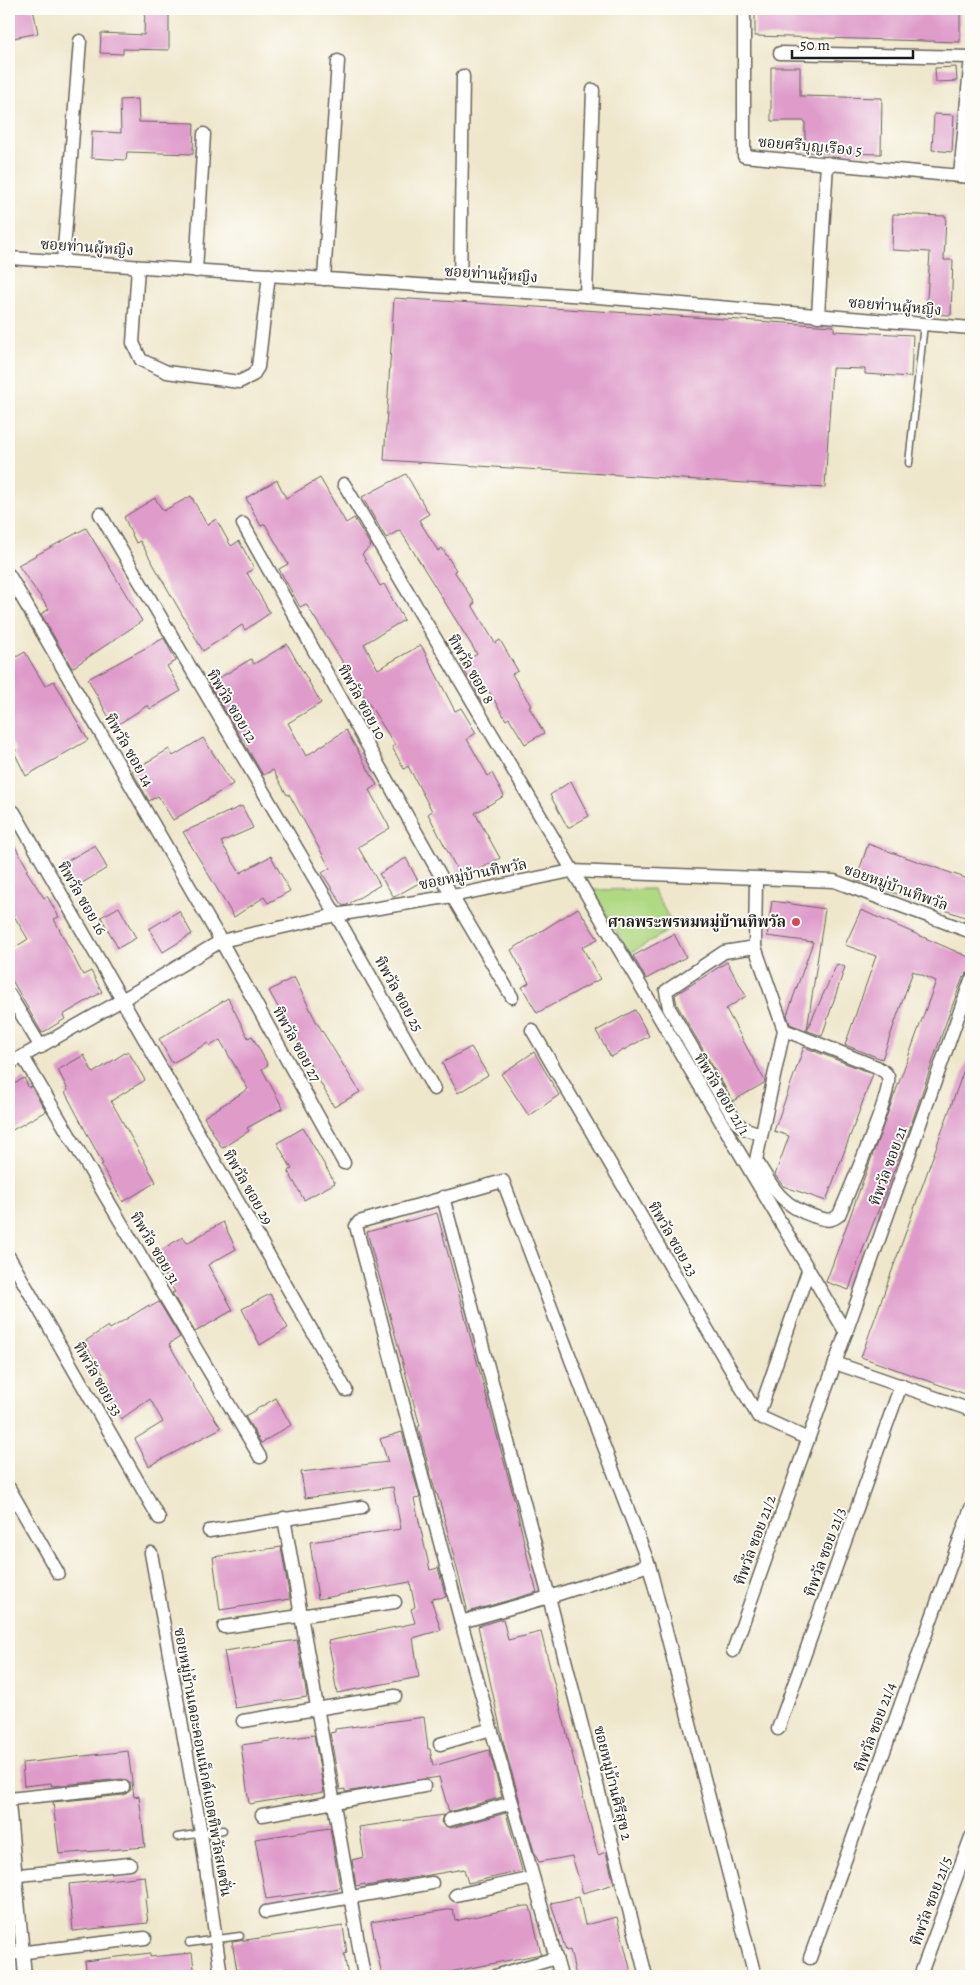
<svg xmlns="http://www.w3.org/2000/svg" width="980" height="1985" font-family="Alegreya,'Noto Serif Thai',serif">
  <style>
    .green { fill: #b0d984; stroke: #667a50 }
    .building { fill: #df9ccb }
    .lines { fill: none; stroke-linecap: round; stroke-linejoin: round }
    .service-casing { stroke: #66635a; stroke-width: 9 }
    .minor-casing { stroke: #66635a; stroke-width: 15 }
    .service { stroke: #fff; stroke-width: 6 }
    .minor { stroke: #fff; stroke-width: 12 }
    .poi-dot { fill: #d1495b; stroke: #fdfcf7; stroke-width: 2 }
    .labels { text-anchor: middle; dominant-baseline: central; stroke-width: 4; stroke-linejoin: round; paint-order: stroke }
    .street-label { font-size: 15px; fill: #1c1c1c; stroke: #fdfcf7 }
    .poi-label { font-size: 15px; font-weight: bold; fill: #1c1c1c; stroke: #fdfcf7; text-anchor: end }
  </style>
  <rect width="100%" height="100%" fill="#fdfcf7"/>
  <filter id="ink" filterUnits="userSpaceOnUse"><feTurbulence type="fractalNoise" baseFrequency=".02" numOctaves="2"/><feDisplacementMap in="SourceGraphic" scale="10" xChannelSelector="R" yChannelSelector="G"/><feConvolveMatrix kernelMatrix="1 2 1 2 8 2 1 2 1" color-interpolation-filters="sRGB"/></filter>
  <filter id="wash" filterUnits="userSpaceOnUse"><feTurbulence type="fractalNoise" baseFrequency=".0096" numOctaves="4" result="noise"/><feDisplacementMap in="SourceGraphic" scale="20" xChannelSelector="R" yChannelSelector="G"/><feGaussianBlur stdDeviation="1.12" result="paint"/><feColorMatrix in="noise" values="0 0 0 0 0 0 0 0 0 0 0 0 0 0 0 0 0 1.4 0 .05"/><feComposite in="paint" operator="in"/></filter>
  <g filter="url(#wash)">
    <rect width="100%" height="100%" fill="#efe7cc"/>
    <!-- green -->
    <polygon class="green" points="653,889 674,927 629,954 593,890"/>
    <g id="blocks">
      <!-- building -->
      <g class="building">
        <polygon points="9,9 33,9 38,33 9,39"/>
        <polygon points="145,9 169,9 169,50 123,49 123,54 100,53 101,33 144,35"/>
        <polygon points="755,9 960,9 960,42 755,36"/>
        <polygon points="771,67 800,67 800,96 882,98 881,154 805,152 805,121 771,121"/>
        <polygon points="956,67 957,81 936,82 935,68"/>
        <polygon points="138,99 139,122 194,123 193,154 127,152 126,160 91,158 92,131 121,133 120,100"/>
        <polygon points="934,114 954,115 952,152 932,150"/>
        <polygon points="893,214 946,216 944,260 953,260 951,315 926,314 930,252 892,250"/>
        <polygon points="394,298 834,326 834,331 913,335 911,377 865,374 865,369 832,368 825,488 384,460"/>
        <polygon points="406,474 429,514 419,520 438,551 442,548 456,570 454,571 475,603 472,605 495,643 500,640 518,671 512,674 531,706 529,707 544,733 525,744 509,718 506,720 487,688 478,694 461,665 477,654 400,530 386,538 362,497"/>
        <polygon points="320,478 346,523 354,518 371,546 362,554 380,586 384,584 404,620 364,644 378,669 421,645 455,711 461,708 476,733 467,739 488,776 492,773 504,796 475,813 500,858 462,879 428,814 432,811 408,766 404,769 392,747 395,745 306,604 300,607 279,569 288,564 265,524 261,526 246,498 277,480 286,498"/>
        <polygon points="191,496 207,525 216,519 231,546 239,541 254,568 247,573 270,613 245,630 242,625 203,651 140,541 136,543 124,517 155,498 163,511"/>
        <polygon points="86,528 142,621 72,668 41,614 49,609 18,565"/>
        <polygon points="164,638 176,661 167,666 181,691 150,709 148,705 114,727 88,679"/>
        <polygon points="287,644 321,703 288,723 306,756 346,730 377,785 369,790 390,828 358,847 380,885 347,905 343,906 322,873 330,868 289,794 287,795 273,770 263,775 209,684 251,659 254,664"/>
        <polygon points="25,652 45,686 54,681 88,740 26,776 14,752 16,751 9,737 9,661"/>
        <polygon points="203,738 233,784 173,820 158,796 149,801 132,771 169,749 173,756"/>
        <polygon points="571,781 589,816 568,828 550,795"/>
        <polygon points="242,806 253,828 221,842 240,873 271,856 290,891 268,903 264,897 234,917 183,832"/>
        <polygon points="9,836 28,869 26,870 44,898 47,896 59,917 54,919 83,975 91,971 102,992 63,1015 65,1019 42,1033 9,975 9,951 28,939 9,908"/>
        <polygon points="868,844 971,880 971,919 856,880"/>
        <polygon points="95,845 107,868 74,888 62,864"/>
        <polygon points="406,858 419,883 394,897 379,874"/>
        <polygon points="772,901 825,909 807,1030 837,964 845,967 822,1036 790,1024 787,1015 813,942 767,936"/>
        <polygon points="119,907 136,938 118,948 101,917"/>
        <polygon points="578,908 598,939 582,947 600,979 537,1013 522,987 529,983 511,950"/>
        <polygon points="861,910 971,958 971,972 966,974 963,977 944,1028 906,1140 858,1262 849,1290 826,1282 936,981 913,971 882,1059 845,1045 876,956 845,945"/>
        <polygon points="179,911 192,934 163,952 149,929"/>
        <polygon points="674,934 686,957 646,979 633,956"/>
        <polygon points="727,962 746,996 726,1009 765,1081 764,1083 733,1101 677,1005 675,995"/>
        <polygon points="294,977 316,1021 360,1092 334,1107 269,991"/>
        <polygon points="228,998 248,1038 252,1036 268,1065 262,1069 283,1108 247,1128 249,1131 222,1148 204,1117 248,1089 220,1040 210,1046 208,1043 172,1063 159,1039"/>
        <polygon points="635,1010 649,1036 611,1057 596,1031"/>
        <polygon points="471,1047 488,1075 458,1093 442,1063"/>
        <polygon points="804,1047 873,1074 826,1201 783,1186 775,1175 789,1136 774,1131"/>
        <polygon points="128,1051 145,1080 111,1101 156,1182 123,1202 101,1165 103,1164 65,1092 68,1090 58,1070 84,1055 93,1073"/>
        <polygon points="534,1052 559,1095 529,1116 501,1074"/>
        <polygon points="970,1053 971,1053 971,1396 861,1357"/>
        <polygon points="24,1078 29,1088 31,1086 46,1111 9,1132 9,1087"/>
        <polygon points="303,1128 335,1183 304,1200 288,1171 292,1169 277,1143"/>
        <polygon points="437,1213 515,1502 530,1568 537,1592 468,1612 441,1506 437,1494 436,1494 418,1427 420,1426 367,1232"/>
        <polygon points="223,1222 236,1249 208,1265 233,1310 195,1332 172,1293 175,1292 152,1255 183,1237 187,1243"/>
        <polygon points="270,1294 288,1328 260,1345 242,1309"/>
        <polygon points="159,1302 180,1337 169,1344 198,1394 199,1394 221,1428 149,1466 135,1439 163,1422 150,1399 121,1419 103,1388 109,1384 84,1342 108,1326 110,1329 149,1305 150,1307"/>
        <polygon points="276,1398 291,1425 261,1443 245,1416"/>
        <polygon points="402,1432 420,1498 414,1499 430,1570 438,1568 446,1597 431,1599 441,1630 413,1638 419,1677 337,1693 333,1670 334,1670 328,1641 415,1623 411,1609 415,1607 410,1582 318,1599 310,1542 401,1529 393,1487 305,1498 301,1472 388,1462 380,1439"/>
        <polygon points="281,1547 290,1599 220,1610 213,1557"/>
        <polygon points="503,1619 508,1640 541,1632 598,1855 606,1852 614,1884 583,1893 572,1856 539,1862 535,1855 504,1745 478,1626"/>
        <polygon points="297,1640 307,1697 235,1708 224,1651"/>
        <polygon points="424,1717 428,1749 430,1749 433,1766 489,1750 502,1797 449,1812 439,1777 345,1792 345,1789 340,1790 330,1733 335,1732 335,1729"/>
        <polygon points="314,1735 324,1792 249,1804 241,1745"/>
        <polygon points="128,1751 134,1797 139,1796 145,1847 59,1854 53,1802 124,1795 131,1790 130,1783 122,1779 52,1786 51,1783 24,1786 22,1763"/>
        <polygon points="506,1813 522,1871 468,1883 464,1869 366,1886 365,1884 356,1886 352,1860 364,1857 359,1827 443,1815 441,1822 443,1825 451,1828"/>
        <polygon points="330,1828 340,1888 266,1899 255,1839"/>
        <polygon points="145,1876 148,1898 145,1898 148,1923 73,1931 69,1884"/>
        <polygon points="579,1897 585,1925 617,1917 632,1976 576,1976 570,1950 566,1951 551,1903"/>
        <polygon points="524,1906 530,1906 541,1954 430,1976 382,1976 371,1922 453,1909 455,1921"/>
        <polygon points="343,1926 347,1953 344,1954 348,1976 280,1976 279,1971 238,1976 232,1942"/>
        <polygon points="150,1953 150,1957 192,1953 195,1975 171,1976 171,1973 141,1976 87,1976 85,1961"/>
      </g>
    </g>
  </g>
  <g filter="url(#ink)">
    <use href="#blocks" fill-opacity="0" stroke="#66635a" stroke-width="1"/>
    <g class="lines">
      <defs>
        <g id="service">
          <polyline points="909,463 924,324"/>
          <polyline points="177,1837 223,1830"/>
          <polyline points="189,1943 240,1936"/>
        </g>
        <g id="minor">
          <polyline points="744,9 744,156 971,177"/>
          <polyline points="780,53 971,57 960,176"/>
          <polyline points="9,258 586,296 971,328"/>
          <polyline points="63,262 80,41"/>
          <polyline points="138,267 133,343 141,360 167,372 239,382 253,375 258,367 269,275"/>
          <polyline points="196,271 204,134"/>
          <polyline points="324,279 338,61"/>
          <polyline points="460,288 463,76"/>
          <polyline points="586,296 593,90"/>
          <polyline points="818,316 827,163"/>
          <polyline points="344,484 846,1333"/>
          <polyline points="100,514 336,915 434,1089"/>
          <polyline points="243,524 452,896 512,997"/>
          <polyline points="9,575 221,941 344,1163"/>
          <polyline points="14,812 346,1390"/>
          <path d="M756,879L755,947L784,1030L756,1160C773,1188 781,1205 813,1216C823,1219 830,1223 839,1215C847,1195 893,1092 888,1077C887,1072 881,1070 877,1067L784,1030"/>
          <polyline points="755,947 724,952 666,991 669,1008 736,1122 743,1128 761,1134"/>
          <polyline points="9,994 41,1047"/>
          <polyline points="532,1030 758,1416 808,1439"/>
          <polyline points="23,1057 260,1457"/>
          <polyline points="9,1064 122,1000 221,941 336,915 452,896 571,871 834,881 971,932"/>
          <polyline points="443,1197 549,1597 646,1976"/>
          <polyline points="9,1257 159,1518"/>
          <polyline points="835,1363 971,1410"/>
          <polyline points="758,1416 808,1271"/>
          <polyline points="9,1488 58,1573"/>
          <polyline points="284,1518 364,1976"/>
          <polyline points="209,1531 362,1507"/>
          <polyline points="151,1553 201,1833 221,1976"/>
          <polyline points="461,1622 356,1226 359,1222 503,1181 649,1565 755,1976"/>
          <polyline points="224,1627 395,1602"/>
          <polyline points="733,1651 971,980"/>
          <polyline points="243,1721 395,1696"/>
          <polyline points="778,1729 901,1385"/>
          <polyline points="440,1744 491,1729"/>
          <polyline points="9,1799 123,1787"/>
          <polyline points="9,1803 25,1976"/>
          <polyline points="262,1815 424,1786"/>
          <polyline points="449,1820 512,1803"/>
          <polyline points="9,1876 130,1864"/>
          <polyline points="456,1895 533,1878"/>
          <polyline points="266,1912 432,1883"/>
          <polyline points="9,1954 145,1938"/>
          <polyline points="810,1958 971,1508"/>
          <polyline points="495,1976 556,1958"/>
          <polyline points="561,1976 461,1622 549,1597 649,1565"/>
          <polyline points="920,1976 971,1837"/>
        </g>
      </defs>
      <!-- service casing -->
      <use href="#service" class="service-casing"/>
      <!-- minor casing -->
      <use href="#minor" class="minor-casing"/>
      <!-- service -->
      <use href="#service" class="service"/>
      <!-- minor -->
      <use href="#minor" class="minor"/>
    </g>
  </g>
  <!-- markers -->
  <circle class="poi-dot" cx="796" cy="922" r="5"/>
  <g class="labels">
    <!-- street labels -->
    <g class="street-label">
      <text transform="translate(810 146) rotate(5)">ซอยศรีบุญเรือง 5</text>
      <text transform="translate(87 247) rotate(4)">ซอยท่านผู้หญิง</text>
      <text transform="translate(491 274) rotate(4)">ซอยท่านผู้หญิง</text>
      <text transform="translate(895 306) rotate(5)">ซอยท่านผู้หญิง</text>
      <text transform="translate(471 669) rotate(60)">ทิพวัล ซอย 8</text>
      <text transform="translate(362 702) rotate(61)">ทิพวัล ซอย 10</text>
      <text transform="translate(232 706) rotate(59)">ทิพวัล ซอย 12</text>
      <text transform="translate(129 750) rotate(60)">ทิพวัล ซอย 14</text>
      <text transform="translate(473 874) rotate(-11)">ซอยหมู่บ้านทิพวัล</text>
      <text transform="translate(896 887) rotate(20)">ซอยหมู่บ้านทิพวัล</text>
      <text transform="translate(82 898) rotate(60)">ทิพวัล ซอย 16</text>
      <text transform="translate(399 994) rotate(61)">ทิพวัล ซอย 25</text>
      <text transform="translate(297 1044) rotate(61)">ทิพวัล ซอย 27</text>
      <text transform="translate(722 1094) rotate(59)">ทิพวัล ซอย 21/1</text>
      <text transform="translate(888 1166) rotate(-70)">ทิพวัล ซอย 21</text>
      <text transform="translate(248 1187) rotate(60)">ทิพวัล ซอย 29</text>
      <text transform="translate(673 1239) rotate(60)">ทิพวัล ซอย 23</text>
      <text transform="translate(155 1248) rotate(59)">ทิพวัล ซอย 31</text>
      <text transform="translate(98 1379) rotate(60)">ทิพวัล ซอย 33</text>
      <text transform="translate(755 1540) rotate(-70)">ทิพวัล ซอย 21/2</text>
      <text transform="translate(825 1552) rotate(-70)">ทิพวัล ซอย 21/3</text>
      <text transform="translate(875 1727) rotate(-70)">ทิพวัล ซอย 21/4</text>
      <text transform="translate(203 1762) rotate(80)">ซอยหมู่บ้านเดอะคอนเน็กต์แอตทิพวัลสเตชั่น</text>
      <text transform="translate(613 1783) rotate(76)">ซอยหมู่บ้านศิรีสุข 2</text>
      <text transform="translate(931 1901) rotate(-70)">ทิพวัล ซอย 21/5</text>
    </g>
    <!-- poi labels -->
    <g class="poi-label">
      <text x="786" y="922">ศาลพระพรหมหมู่บ้านทิพวัล</text>
    </g>
  </g>
  <!-- margin -->
  <rect width="980" height="1985" fill="none" stroke="#fdfcf7" stroke-width="30"/>
  <!-- scale -->
  <path d="M792 50v8h121v-8" fill="none" stroke="#1c1c1c" stroke-width="2.5"/>
  <text x="800" y="50" font-size="15" fill="#1c1c1c" stroke="#fdfcf7" stroke-width="4" paint-order="stroke">50 m</text>
</svg>
